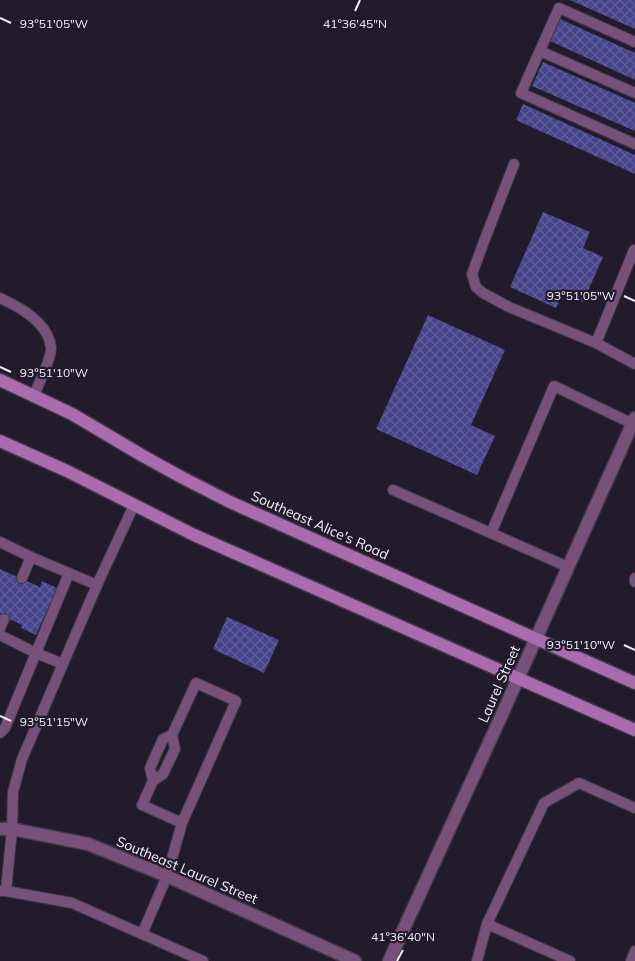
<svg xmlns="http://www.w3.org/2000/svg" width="635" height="961" font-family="Mulish,sans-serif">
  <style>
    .building { fill: url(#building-cross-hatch) }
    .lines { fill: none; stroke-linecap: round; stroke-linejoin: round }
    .service-casing { stroke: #3f3949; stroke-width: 12 }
    .minor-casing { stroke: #3f3949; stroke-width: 15 }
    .secondary-casing { stroke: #3f3949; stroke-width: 15 }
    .service { stroke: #77517a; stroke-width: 10 }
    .minor { stroke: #77517a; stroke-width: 12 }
    .secondary { stroke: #aa6cae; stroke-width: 12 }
    .ticks { fill: none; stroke: #f4effb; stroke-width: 2 }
    .labels { text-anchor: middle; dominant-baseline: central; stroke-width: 4.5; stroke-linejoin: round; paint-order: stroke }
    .street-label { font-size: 14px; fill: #f4effb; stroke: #221b2c }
    .ticks-label { font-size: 12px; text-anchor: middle; fill: #f4effb; stroke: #221b2c; stroke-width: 4.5; stroke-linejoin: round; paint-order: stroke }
  </style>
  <defs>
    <pattern id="building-cross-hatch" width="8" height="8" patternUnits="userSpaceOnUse" patternTransform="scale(1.25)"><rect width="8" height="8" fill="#46448b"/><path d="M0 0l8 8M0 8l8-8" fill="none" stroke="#615f9c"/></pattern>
  </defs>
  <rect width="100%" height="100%" fill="#221b2c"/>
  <!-- building -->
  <g class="building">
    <polygon points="570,0 635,0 635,29"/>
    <polygon points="560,19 635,53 635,80 550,41"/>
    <polygon points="543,62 635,103 635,131 532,86"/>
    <polygon points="523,104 635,155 635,174 516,120"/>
    <polygon points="543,212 590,232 583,248 603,257 583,302 563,294 556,308 510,287"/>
    <polygon points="428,315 505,350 471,425 495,436 477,475 376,429"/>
    <polygon points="0,569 40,587 42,581 57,588 36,635 21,628 22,625 0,615"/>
    <polygon points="227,617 279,640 264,673 213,649"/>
  </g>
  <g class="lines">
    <defs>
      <g id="service">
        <polyline points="635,42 559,8 521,93 635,144"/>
        <polyline points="540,51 635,93"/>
        <polyline points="514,164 483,244 472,274 476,287 483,293 509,307 596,343"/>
        <polyline points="634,250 596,343 635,364"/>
        <path d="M0,298C20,307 49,323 51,348C51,360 39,383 34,395"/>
        <polyline points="393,490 568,567"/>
        <polyline points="491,533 554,386 635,425"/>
        <polyline points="0,542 31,557 97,585"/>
        <polyline points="22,578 31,557"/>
        <polyline points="635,578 635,582"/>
        <polyline points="0,628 4,619"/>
        <polyline points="0,635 36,653 63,664"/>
        <polyline points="0,733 5,728 69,573"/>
        <polyline points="153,781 150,768 163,739 172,735"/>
        <polyline points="0,891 6,891 72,903 203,961"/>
        <polyline points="6,891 12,829 13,792 22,759 97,585 134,505"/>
        <polyline points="487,924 544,803 579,783 635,808"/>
        <polyline points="142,934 167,876 182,823 236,701 196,683 172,735 175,749 163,774 153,781 142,805 182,823"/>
        <polyline points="477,961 487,924 570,961"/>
        <polyline points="631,961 635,951"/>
      </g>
      <g id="minor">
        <polyline points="0,829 12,829 88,844 167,876 355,961"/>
        <polyline points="389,961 499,721 635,418"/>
      </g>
      <g id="secondary">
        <polyline points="0,380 72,414 143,456 183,478 230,502 635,683"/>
        <polyline points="0,441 67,471 194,535 635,730"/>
      </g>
    </defs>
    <!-- service casing -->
    <use href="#service" class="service-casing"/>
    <!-- minor casing -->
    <use href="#minor" class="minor-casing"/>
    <!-- secondary casing -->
    <use href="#secondary" class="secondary-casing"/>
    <!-- service -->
    <use href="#service" class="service"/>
    <!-- minor -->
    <use href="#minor" class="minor"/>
    <!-- secondary -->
    <use href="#secondary" class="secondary"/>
  </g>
  <!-- ticks -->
  <path class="ticks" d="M355,11L360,0M0,18L11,23M624,296L635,301M0,367L11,372M624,645L635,650M0,716L11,721M397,961L403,950"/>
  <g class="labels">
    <!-- street labels -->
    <g class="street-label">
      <text transform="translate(320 525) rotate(24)">Southeast Alice's Road</text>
      <text transform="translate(499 684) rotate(-66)">Laurel Street</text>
      <text transform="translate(187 870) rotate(23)">Southeast Laurel Street</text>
    </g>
  </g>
  <g class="ticks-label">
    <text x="54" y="28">93°51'05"W</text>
    <text x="355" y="28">41°36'45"N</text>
    <text x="581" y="300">93°51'05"W</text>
    <text x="54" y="377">93°51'10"W</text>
    <text x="581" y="649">93°51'10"W</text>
    <text x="54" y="726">93°51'15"W</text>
    <text x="403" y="941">41°36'40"N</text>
  </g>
</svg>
